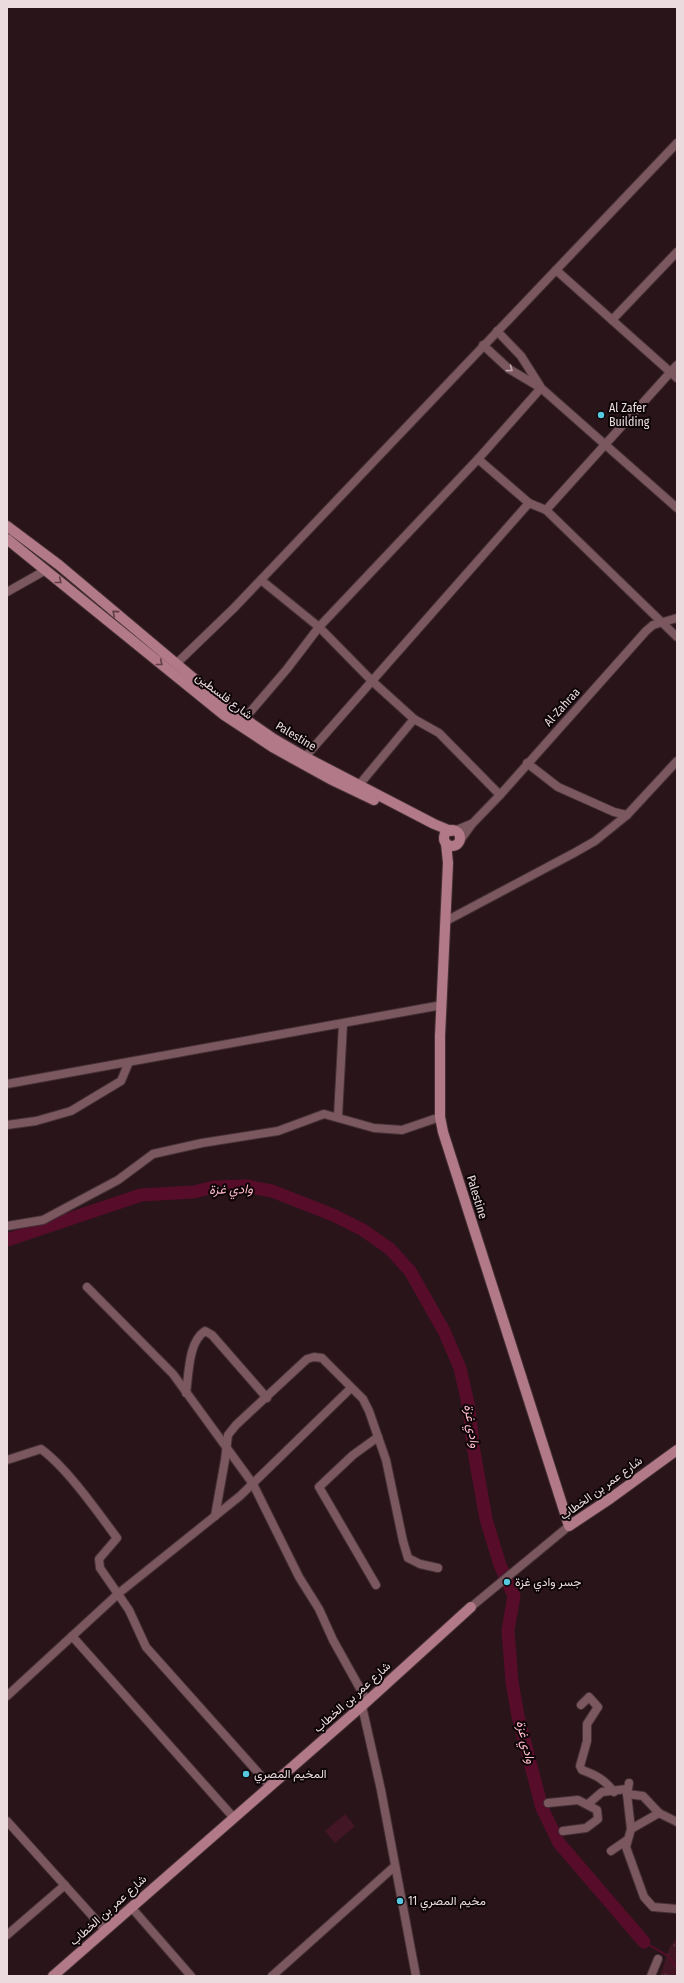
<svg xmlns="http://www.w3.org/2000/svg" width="684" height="1983" font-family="'Fira Sans Condensed',Vazirmatn,sans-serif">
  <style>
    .grass { fill: url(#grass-tufts) }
    .garden { fill: #421624 }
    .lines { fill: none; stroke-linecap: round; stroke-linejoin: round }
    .stream { stroke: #570d2a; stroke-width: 2 }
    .river { stroke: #570d2a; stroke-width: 13 }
    .street-casing { stroke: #443036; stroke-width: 10 }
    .secondary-casing { stroke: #443036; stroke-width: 12 }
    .street { stroke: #7b5760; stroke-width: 8 }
    .secondary { stroke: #b27988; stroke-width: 10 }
    .oneway { stroke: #bea6ac }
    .oneway2 { stroke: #5f3e47 }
    .poi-dot { fill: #56c9e0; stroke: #0c0406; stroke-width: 1.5 }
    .labels { text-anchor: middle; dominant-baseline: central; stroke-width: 4; stroke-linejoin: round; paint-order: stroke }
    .poi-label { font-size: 12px; fill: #ebdbdf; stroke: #0c0406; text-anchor: start }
    .street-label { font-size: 12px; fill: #ebdbdf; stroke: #0c0406 }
    .water-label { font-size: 13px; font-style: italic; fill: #feb9ca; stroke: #0c0406 }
  </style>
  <defs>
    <pattern id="grass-tufts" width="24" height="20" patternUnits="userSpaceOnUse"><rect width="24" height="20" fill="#421624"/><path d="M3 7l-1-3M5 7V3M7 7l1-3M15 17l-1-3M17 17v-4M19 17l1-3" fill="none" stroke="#5d3743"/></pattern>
  </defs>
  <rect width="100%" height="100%" fill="#29141a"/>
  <!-- grass -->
  <polygon class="grass" points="677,1938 677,1976 660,1976 670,1947"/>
  <!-- garden -->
  <polygon class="garden" points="345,1814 355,1826 335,1843 325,1831"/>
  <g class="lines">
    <!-- stream -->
    <polyline class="stream" points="644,1942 668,1956 677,1968"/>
    <!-- river -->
    <polyline class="river" points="7,1240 141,1195 194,1192 214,1187 246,1186 272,1191 333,1215 363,1230 390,1249 410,1271 444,1331 460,1368 469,1408 473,1446 486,1519 500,1565 514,1596 508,1630 512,1682 518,1716 542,1808 559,1843 644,1942"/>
    <defs>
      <g id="street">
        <polyline points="556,270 677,378"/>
        <polyline points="612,320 677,252"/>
        <polyline points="497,331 521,356 540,386"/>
        <polyline points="483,345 509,369 541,388 677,508"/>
        <polyline points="478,459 541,388"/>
        <polyline points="546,510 677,365"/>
        <polyline points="261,580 319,627 372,681 414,719 439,733 500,795"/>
        <polyline points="7,592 46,570"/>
        <polyline points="177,663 234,608 677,143"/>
        <polyline points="245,718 287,669 319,627 478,459 529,503 546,510 677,637"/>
        <polyline points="305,757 529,503"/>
        <polyline points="527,763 558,787 614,812 627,815 677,761"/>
        <polyline points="359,785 414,719"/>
        <polyline points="454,831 471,824"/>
        <polyline points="459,842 472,824 500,795 646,631 653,625 677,618"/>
        <polyline points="446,921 574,853 595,841 627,815"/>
        <polyline points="7,1084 442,1005"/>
        <polyline points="338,1116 343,1024"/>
        <polyline points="7,1125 36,1121 71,1111 121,1081 129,1062"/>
        <polyline points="7,1226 43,1220 118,1180 153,1154 202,1143 278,1131 324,1114 374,1128 402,1130 440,1117"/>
        <polyline points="87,1287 173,1374 253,1484 299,1577 319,1609 333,1640 367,1701"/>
        <path d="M186,1393C189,1374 188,1342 205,1331L212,1335L267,1398"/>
        <path d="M7,1460L41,1449C67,1468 97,1511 117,1538L99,1559L100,1568L129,1610L146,1647L270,1786"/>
        <polyline points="215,1516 225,1460 228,1435 236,1425 307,1359 314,1357 322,1358 363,1399 369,1411 386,1460 403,1541 408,1558 420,1564 438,1568"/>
        <polyline points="376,1585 319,1487 353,1455 378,1437"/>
        <polyline points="471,1607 569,1526"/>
        <polyline points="72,1636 234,1818"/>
        <polyline points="7,1696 119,1593 240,1496 351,1388"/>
        <path d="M581,1705L589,1697L598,1707L587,1724V1741L580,1766L582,1770C596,1775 605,1780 614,1792"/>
        <polyline points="362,1706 381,1790 416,1976"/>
        <polyline points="629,1783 627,1794 631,1829"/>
        <polyline points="627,1794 643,1796 659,1813 677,1822"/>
        <polyline points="548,1803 578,1800 597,1810 598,1819 586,1828 563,1831"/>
        <polyline points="588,1804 602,1792 627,1789"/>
        <polyline points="659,1813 631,1829 626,1847 644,1897 653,1907 677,1909"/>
        <polyline points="7,1821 105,1930"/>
        <polyline points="611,1851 627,1840"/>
        <polyline points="131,1907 191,1976"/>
        <polyline points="7,1935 65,1885"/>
        <polyline points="272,1976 395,1866"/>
        <polyline points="651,1976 658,1959"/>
      </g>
      <g id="secondary">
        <polyline points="7,526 59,565 229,708 274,739 305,757 434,824 451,831"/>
        <polyline points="7,539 224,715 274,748 330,779 374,800"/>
        <circle cx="452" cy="838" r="8"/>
        <polyline points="446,843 448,863 440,1036 440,1117 443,1132 569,1526 611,1498 677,1450"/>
        <polyline points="53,1976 362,1706 471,1607"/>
      </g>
    </defs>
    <!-- street casing -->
    <use href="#street" class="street-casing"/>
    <!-- secondary casing -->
    <use href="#secondary" class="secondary-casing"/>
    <!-- street -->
    <use href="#street" class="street"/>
    <!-- secondary -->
    <use href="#secondary" class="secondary"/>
  </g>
  <!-- one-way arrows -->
  <defs><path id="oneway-chevron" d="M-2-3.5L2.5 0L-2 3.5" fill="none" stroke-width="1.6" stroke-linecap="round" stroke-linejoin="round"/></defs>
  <use class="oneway" href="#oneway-chevron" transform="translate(510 369) rotate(36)"/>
  <g class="oneway2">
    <use href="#oneway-chevron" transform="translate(59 581) rotate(39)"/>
    <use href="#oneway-chevron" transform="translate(115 613) rotate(-140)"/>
    <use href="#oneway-chevron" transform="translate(160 663) rotate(39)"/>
  </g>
  <!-- markers -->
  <g class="poi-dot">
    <circle cx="601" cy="415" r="4"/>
    <circle cx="507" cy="1582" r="4"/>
    <circle cx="246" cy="1774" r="4"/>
    <circle cx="400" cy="1901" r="4"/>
  </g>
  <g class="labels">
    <!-- poi labels -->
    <g class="poi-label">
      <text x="609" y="408">Al Zafer<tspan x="609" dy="14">Building</tspan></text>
      <text x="515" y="1582">جسر وادي غزة</text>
      <text x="254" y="1774">المخيم المصري</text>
      <text x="408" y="1901">مخيم المصري 11</text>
    </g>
    <!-- street labels -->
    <g class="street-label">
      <text transform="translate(224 696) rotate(37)">شارع فلسطين</text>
      <text transform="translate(562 707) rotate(-48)">Al-Zahraa</text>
      <text transform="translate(296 736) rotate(31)">Palestine</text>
      <text transform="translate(477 1197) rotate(73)">Palestine</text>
      <text transform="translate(601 1488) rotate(-36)">شارع عمر بن الخطاب</text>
      <text transform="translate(352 1697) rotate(-42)">شارع عمر بن الخطاب</text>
      <text transform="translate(108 1910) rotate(-42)">شارع عمر بن الخطاب</text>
    </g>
    <!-- water labels -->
    <g class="water-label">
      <text transform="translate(231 1189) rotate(-1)">وادي غزة</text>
      <text transform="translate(472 1426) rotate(81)">وادي غزة</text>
      <text transform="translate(526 1742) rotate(76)">وادي غزة</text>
    </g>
  </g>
  <!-- border -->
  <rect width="684" height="1983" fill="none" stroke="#ebdbdf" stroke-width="16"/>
</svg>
